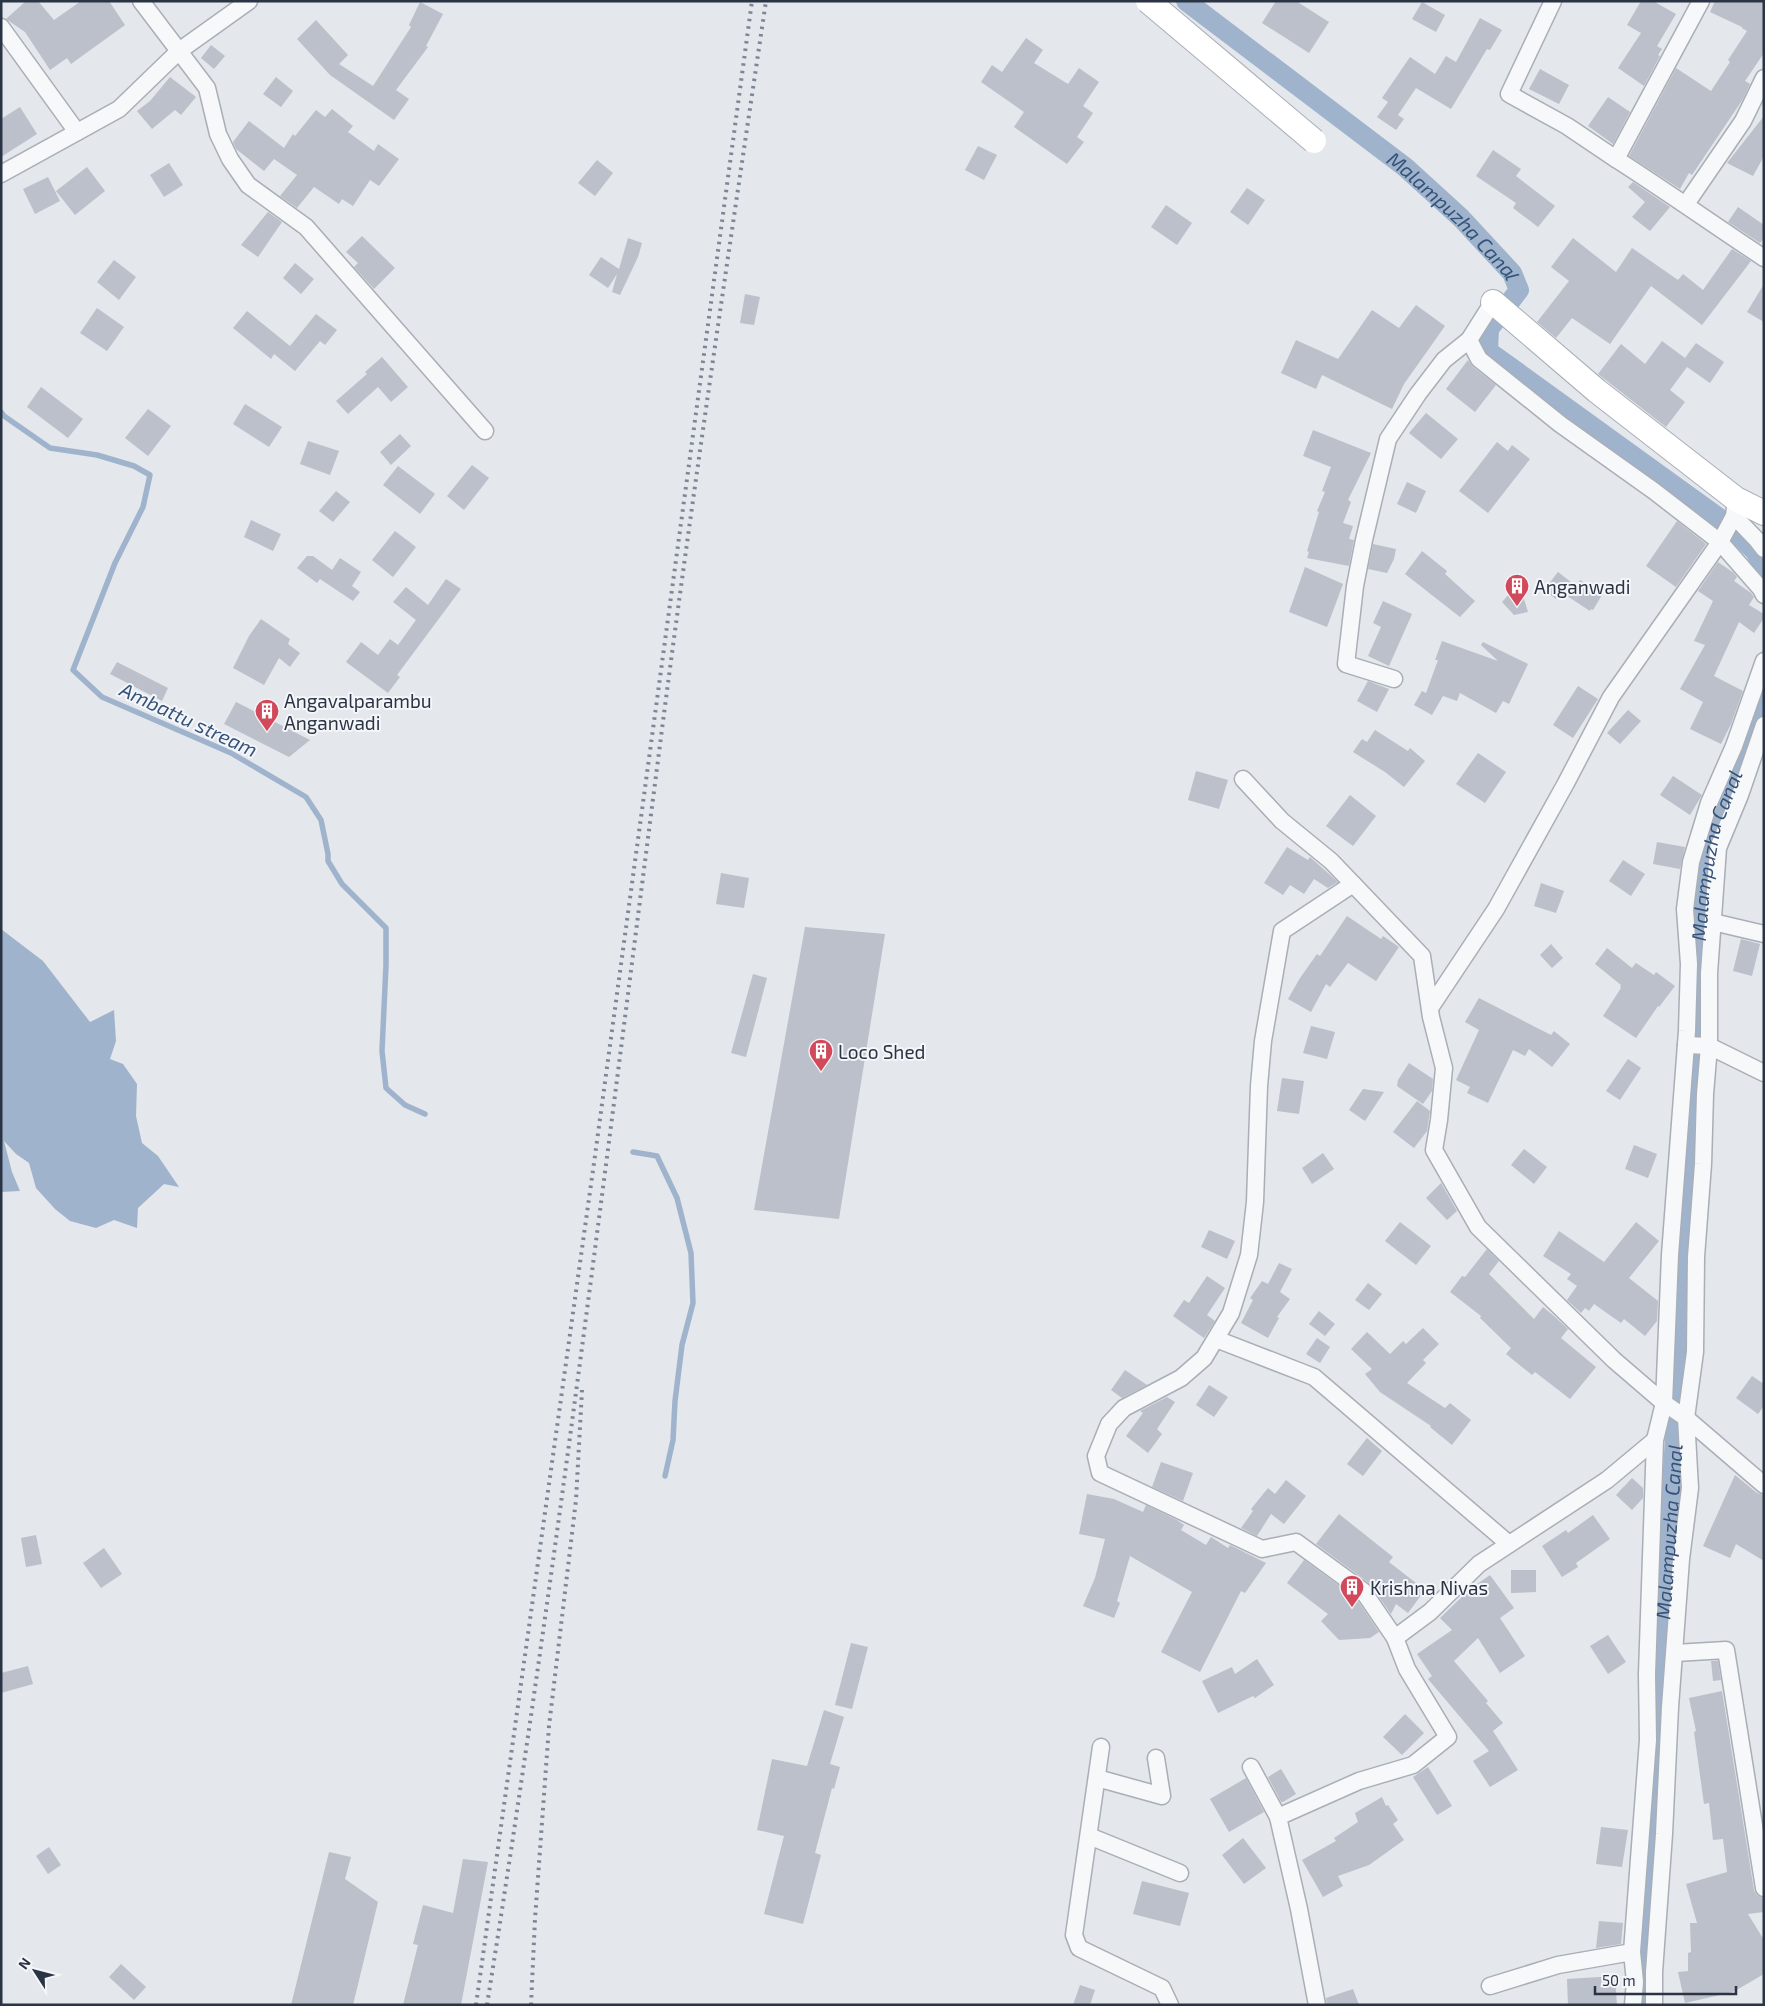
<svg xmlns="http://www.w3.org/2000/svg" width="1765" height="2006" font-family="'Exo 2',sans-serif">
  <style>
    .water { fill: #9fb4cc }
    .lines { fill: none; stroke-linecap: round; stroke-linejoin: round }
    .stream { stroke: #9fb4cc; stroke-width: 5.5 }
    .canal { stroke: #9fb4cc; stroke-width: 20 }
    .building { fill: #bbc0ca }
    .minor-casing { stroke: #a9aeb7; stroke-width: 19 }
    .secondary-casing { stroke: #a9aeb7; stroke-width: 26 }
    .minor { stroke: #f7f8fa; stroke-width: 16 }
    .secondary { stroke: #fff; stroke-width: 24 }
    .rail { stroke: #7d8696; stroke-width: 4; stroke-dasharray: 2.5 5; stroke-linecap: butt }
    .secondary-bridge-casing { stroke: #a9aeb7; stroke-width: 26; stroke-linecap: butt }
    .secondary-bridge { stroke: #fff; stroke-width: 24 }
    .labels { text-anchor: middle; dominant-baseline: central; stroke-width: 4; stroke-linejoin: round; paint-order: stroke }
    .poi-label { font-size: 19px; fill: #2b3445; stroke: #f4f6f9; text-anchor: start }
    .water-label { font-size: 20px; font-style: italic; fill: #34527a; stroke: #f4f6f9 }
  </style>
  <rect width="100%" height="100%" fill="#e4e7ec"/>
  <!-- water -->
  <polygon class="water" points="1,929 43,961 90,1022 114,1010 116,1041 110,1059 123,1064 137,1084 136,1116 142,1143 158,1156 179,1187 164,1184 138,1208 137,1228 114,1220 96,1228 70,1221 55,1209 36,1188 29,1163 16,1154 4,1141 12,1172 20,1191 1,1192"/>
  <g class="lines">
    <!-- stream -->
    <g class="stream">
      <polyline points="1,412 4,416 50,448 97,455 134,466 150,475 143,507 115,563 73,670 102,697 231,753 306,797 321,820 328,854 328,861 342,884 386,928 386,965 382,1051 386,1088 405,1105 425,1114"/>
      <polyline points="633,1152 657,1156 677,1198 691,1253 693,1303 682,1345 675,1401 673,1440 665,1476"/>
    </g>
    <!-- canal -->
    <g class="canal">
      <path id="s1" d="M1186,1L1405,167L1461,218L1512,273L1519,290L1489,329L1488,351L1726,523L1755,551L1764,568"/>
      <path id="s2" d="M1696,1031L1697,952L1702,888L1713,826L1736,770L1764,687"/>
      <path id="s3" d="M1644,2005L1649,1884L1657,1806L1661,1639L1679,1383L1683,1275L1693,1132L1695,1058"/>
    </g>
  </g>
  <!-- building -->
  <g class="building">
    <polygon points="26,1 38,1 54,20 81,1 109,1 125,25 71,64 67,58 50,70 25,32 6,19"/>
    <polygon points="1276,1 1296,1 1329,22 1309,53 1262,23"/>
    <polygon points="1641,1 1653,1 1676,14 1657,46 1662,49 1658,55 1660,56 1644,86 1618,68 1641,33 1627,25"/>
    <polygon points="1715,1 1764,1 1764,53 1745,81 1750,84 1743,99 1692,175 1689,173 1680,189 1629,156 1676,68 1711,91 1730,62 1728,60 1747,31 1742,28 1742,27 1710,12"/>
    <polygon points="420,2 443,14 426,46 428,47 396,90 409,99 394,120 330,75 297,39 316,20 348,55 339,64 373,86 411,27 409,25"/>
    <polygon points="1422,2 1445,15 1436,32 1412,19"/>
    <polygon points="1480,18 1502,30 1490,50 1487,49 1451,109 1416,88 1398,115 1404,119 1396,130 1377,117 1388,102 1382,98 1410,57 1435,74 1446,56 1456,62"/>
    <polygon points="1026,38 1043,50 1034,63 1068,84 1079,68 1099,82 1083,106 1093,113 1077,137 1084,142 1067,164 1014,127 1024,112 981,82 992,65 1002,72"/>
    <polygon points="211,45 225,56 214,69 201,58"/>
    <polygon points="1540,69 1569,85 1559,104 1529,89"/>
    <polygon points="170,77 196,97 181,115 175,110 152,129 137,111 150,101"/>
    <polygon points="276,77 293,91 281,107 263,94"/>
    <polygon points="1608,97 1630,112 1613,144 1588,126"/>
    <polygon points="20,107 37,134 1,157 1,119"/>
    <polygon points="332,109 353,126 348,132 374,151 378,144 399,159 379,186 370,180 353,206 342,199 339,204 314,187 297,208 280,196 297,175 274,159 264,171 236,149 233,142 249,121 284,148 293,134 295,136 316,110 325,117"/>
    <polygon points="1764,116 1764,156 1753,176 1727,163"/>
    <polygon points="978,146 997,155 984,180 965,170"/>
    <polygon points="1493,150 1521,169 1516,176 1555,206 1538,227 1513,208 1516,203 1476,176"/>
    <polygon points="597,160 613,173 595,196 578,183"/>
    <polygon points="169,163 183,185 164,197 150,175"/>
    <polygon points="87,167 105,191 75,215 56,191"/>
    <polygon points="48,177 60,201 35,214 23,189"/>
    <polygon points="1633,182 1670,207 1650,231 1632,217 1645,202 1628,187"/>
    <polygon points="1247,188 1265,200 1248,225 1230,212"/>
    <polygon points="1166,205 1192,223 1177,245 1151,227"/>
    <polygon points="1738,207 1764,225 1764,238 1760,243 1728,222"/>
    <polygon points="268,212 282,222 258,257 241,245"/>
    <polygon points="362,236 395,268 374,289 354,267 358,263 346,252"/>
    <polygon points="628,238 642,243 638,257 620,295 612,292 617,274 608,288 589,275 601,257 619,269"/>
    <polygon points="1573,238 1616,272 1632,248 1678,280 1683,274 1703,290 1732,249 1751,261 1702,325 1651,286 1610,344 1572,318 1556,338 1537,322 1569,281 1551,267"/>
    <polygon points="114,260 136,277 119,300 97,282"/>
    <polygon points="295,263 314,279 301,294 283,278"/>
    <polygon points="1764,284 1764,322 1747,312"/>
    <polygon points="745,294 760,297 754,325 740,323"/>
    <polygon points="1416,305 1445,326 1404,384 1392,409 1322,375 1316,389 1281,373 1296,340 1338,359 1372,310 1399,328"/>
    <polygon points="97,308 124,327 107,351 80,333"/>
    <polygon points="247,311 290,346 316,314 337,330 325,345 320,341 295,371 274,354 271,359 233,328"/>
    <polygon points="1662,341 1685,358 1696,343 1724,362 1710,383 1687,367 1670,390 1685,402 1666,427 1598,374 1621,344 1645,364"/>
    <polygon points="382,357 408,387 391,402 378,387 348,414 336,401 367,374 365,372"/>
    <polygon points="1468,360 1473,367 1496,385 1475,412 1446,389"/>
    <polygon points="41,387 83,419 68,438 27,407"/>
    <polygon points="245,404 282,427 269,447 233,424"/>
    <polygon points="148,409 171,426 148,456 125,438"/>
    <polygon points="1426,413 1458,439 1441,459 1409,433"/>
    <polygon points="1313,430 1371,453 1348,500 1351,502 1343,523 1353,526 1349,539 1354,540 1349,566 1307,558 1309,552 1307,551 1319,512 1317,511 1325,492 1322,491 1331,467 1303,456"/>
    <polygon points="400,434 411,446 391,465 380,452"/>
    <polygon points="308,441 339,451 330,475 300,464"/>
    <polygon points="1497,442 1508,451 1512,445 1530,459 1488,513 1459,491"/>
    <polygon points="472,465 489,478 464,510 447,496"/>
    <polygon points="398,466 435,494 420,514 383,485"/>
    <polygon points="1407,482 1426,491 1416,513 1397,504"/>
    <polygon points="336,491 350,502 333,522 319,511"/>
    <polygon points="251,520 281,534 273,551 244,537"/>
    <polygon points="1677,521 1706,544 1676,587 1646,566"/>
    <polygon points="395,531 416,547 393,577 372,560"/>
    <polygon points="1373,544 1396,549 1394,559 1387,573 1368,569"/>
    <polygon points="1422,551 1447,571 1445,574 1475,601 1460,617 1405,574"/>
    <polygon points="307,556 313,556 332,570 340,558 361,572 352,586 360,592 353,601 320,579 317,583 297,568"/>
    <polygon points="1718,562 1734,573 1737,577 1734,581 1751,593 1754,597 1749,605 1764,614 1764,618 1754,633 1739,622 1714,676 1743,691 1731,724 1721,744 1690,729 1703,702 1680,689 1705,645 1694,641 1713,601 1698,591"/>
    <polygon points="1305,567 1343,584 1327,627 1289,612"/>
    <polygon points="1558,572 1576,586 1580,580 1602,595 1593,610 1591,609 1590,611 1561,592 1556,599 1544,590"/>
    <polygon points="446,579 461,589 397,675 400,677 388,693 346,662 361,642 378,655 390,639 398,645 416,620 393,602 406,587 428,605"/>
    <polygon points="1510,593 1523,596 1528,612 1514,615 1502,602"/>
    <polygon points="1383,601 1412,614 1389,666 1368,656 1381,627 1373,623"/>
    <polygon points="261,619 290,639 288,644 300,653 290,667 279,658 264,685 233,668 249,636"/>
    <polygon points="1442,641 1498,661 1481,645 1483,642 1528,664 1509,704 1503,701 1496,713 1460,693 1457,701 1443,696 1432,715 1414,705 1422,691 1426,693 1438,660 1435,660"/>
    <polygon points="117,662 168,688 162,701 110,674"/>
    <polygon points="1368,681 1389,689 1377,712 1357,701"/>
    <polygon points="1578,686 1598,699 1573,738 1553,725"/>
    <polygon points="236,702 244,706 310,740 289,757 224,724"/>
    <polygon points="1628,710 1641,721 1620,744 1607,733"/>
    <polygon points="1375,730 1408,751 1410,748 1425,761 1404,787 1385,772 1353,752 1362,739 1367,742"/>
    <polygon points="1478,753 1506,772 1485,803 1456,784"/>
    <polygon points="1196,771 1228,780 1219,809 1188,800"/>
    <polygon points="1673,776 1702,795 1690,815 1660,795"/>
    <polygon points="1350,795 1376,816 1353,846 1326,826"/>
    <polygon points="1657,842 1685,847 1680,869 1653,864"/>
    <polygon points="1287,847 1308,860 1310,857 1338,882 1328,888 1314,879 1304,894 1290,885 1283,895 1264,883"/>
    <polygon points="1623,860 1645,874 1631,896 1609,881"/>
    <polygon points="721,873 749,878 744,908 716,904"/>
    <polygon points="1541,883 1564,891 1556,913 1534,906"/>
    <polygon points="1347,916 1381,939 1383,936 1399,947 1376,981 1348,963 1330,987 1326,984 1311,1012 1288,999 1300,978 1317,954 1320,956"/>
    <polygon points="805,927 885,934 839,1219 754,1210"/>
    <polygon points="1741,939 1760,944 1752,976 1733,971"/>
    <polygon points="1551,944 1563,958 1552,968 1540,955"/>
    <polygon points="1607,948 1632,968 1636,963 1654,975 1656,972 1675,986 1659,1007 1658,1006 1636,1038 1603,1016 1621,988 1620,987 1621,985 1595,964"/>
    <polygon points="753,974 767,978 746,1057 731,1053"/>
    <polygon points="1479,998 1551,1035 1554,1031 1570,1044 1552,1067 1529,1049 1525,1056 1513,1050 1488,1103 1467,1093 1470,1087 1456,1080 1479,1030 1465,1022"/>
    <polygon points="1311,1026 1335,1032 1327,1059 1303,1053"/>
    <polygon points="1628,1059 1641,1068 1620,1100 1606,1091"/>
    <polygon points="1409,1063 1433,1079 1432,1091 1423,1104 1397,1086 1398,1080"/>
    <polygon points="1282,1078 1304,1081 1299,1114 1277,1111"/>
    <polygon points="1363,1089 1384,1092 1365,1121 1349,1110"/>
    <polygon points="1417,1101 1430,1111 1427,1131 1414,1148 1393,1132"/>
    <polygon points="1634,1145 1657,1154 1648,1178 1625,1169"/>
    <polygon points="1524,1149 1547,1167 1534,1184 1511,1165"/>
    <polygon points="1323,1153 1334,1169 1312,1184 1302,1168"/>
    <polygon points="1441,1183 1457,1211 1447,1220 1426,1198"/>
    <polygon points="1400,1222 1431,1246 1416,1265 1385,1241"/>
    <polygon points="1636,1222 1659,1241 1629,1278 1658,1301 1657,1321 1645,1336 1624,1319 1621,1323 1594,1304 1589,1311 1585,1308 1581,1313 1567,1300 1577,1286 1567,1279 1571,1274 1543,1256 1559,1231 1604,1262"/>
    <polygon points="1209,1230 1235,1241 1227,1259 1201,1247"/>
    <polygon points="1487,1249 1499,1261 1489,1274 1534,1319 1543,1307 1554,1316 1568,1329 1561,1338 1596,1367 1570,1399 1535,1372 1532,1375 1506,1354 1511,1348 1480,1318 1481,1316 1450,1292 1462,1276 1465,1277"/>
    <polygon points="1279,1263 1292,1269 1280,1292 1290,1299 1277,1317 1279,1318 1268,1338 1241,1323 1253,1300 1250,1298 1262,1281 1268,1284"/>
    <polygon points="1207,1276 1225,1288 1207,1315 1215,1321 1204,1338 1173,1316 1184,1300 1189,1303"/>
    <polygon points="1368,1283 1382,1294 1369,1310 1355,1300"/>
    <polygon points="1319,1311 1335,1324 1325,1336 1309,1324"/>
    <polygon points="1423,1328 1439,1344 1423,1360 1426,1363 1407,1383 1445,1408 1450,1403 1471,1420 1452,1445 1430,1427 1431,1426 1380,1392 1365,1374 1372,1369 1351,1349 1367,1332 1390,1354 1403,1341 1406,1344"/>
    <polygon points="1317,1338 1330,1347 1320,1363 1306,1354"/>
    <polygon points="1125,1370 1147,1385 1122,1398 1111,1390"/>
    <polygon points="1752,1376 1764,1384 1764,1406 1758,1414 1736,1398"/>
    <polygon points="1209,1385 1228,1397 1214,1417 1196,1405"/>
    <polygon points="1167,1397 1175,1402 1157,1429 1162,1434 1148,1453 1126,1436 1143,1413 1140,1411"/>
    <polygon points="1367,1438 1382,1451 1363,1476 1347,1464"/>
    <polygon points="1161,1462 1193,1473 1183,1501 1152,1487"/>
    <polygon points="1735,1475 1757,1493 1764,1495 1764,1561 1736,1544 1730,1558 1703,1546"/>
    <polygon points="1632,1478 1643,1488 1643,1498 1632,1510 1616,1495"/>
    <polygon points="1286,1480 1306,1496 1284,1524 1271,1514 1257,1536 1241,1528 1253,1511 1251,1509 1268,1488 1275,1494"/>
    <polygon points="1087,1494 1114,1499 1143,1512 1146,1505 1177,1520 1184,1525 1181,1530 1206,1545 1211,1537 1228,1548 1230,1545 1266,1563 1245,1593 1241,1591 1200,1672 1161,1652 1192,1592 1130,1556 1117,1601 1120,1603 1114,1618 1083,1606 1095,1578 1105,1539 1079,1534"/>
    <polygon points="1339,1514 1393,1557 1389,1562 1425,1590 1408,1613 1396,1604 1391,1614 1369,1583 1316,1544"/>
    <polygon points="1593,1515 1610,1539 1576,1563 1578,1567 1562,1577 1542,1546 1566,1530 1568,1533"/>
    <polygon points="36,1535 42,1564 26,1567 21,1538"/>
    <polygon points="104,1548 122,1574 101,1588 83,1563"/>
    <polygon points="1304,1560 1356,1598 1379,1632 1370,1638 1339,1640 1321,1621 1328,1614 1287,1583"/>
    <polygon points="1511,1570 1536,1570 1536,1592 1511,1593"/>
    <polygon points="1490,1575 1514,1608 1500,1618 1525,1656 1500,1673 1478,1638 1454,1661 1488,1701 1486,1703 1503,1723 1493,1731 1518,1770 1490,1787 1473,1761 1489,1751 1428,1679 1432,1676 1417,1654 1452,1630 1440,1618 1470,1589"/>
    <polygon points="1608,1635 1626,1662 1608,1674 1590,1646"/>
    <polygon points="851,1643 868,1647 852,1709 835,1705"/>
    <polygon points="1257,1659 1274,1685 1255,1698 1253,1696 1218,1713 1202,1681 1232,1667 1235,1674"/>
    <polygon points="1711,1661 1718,1661 1721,1680 1713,1681"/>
    <polygon points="28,1666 33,1684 1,1693 1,1673"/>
    <polygon points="1722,1691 1754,1890 1757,1895 1763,1898 1764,1912 1748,1914 1764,1940 1764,1974 1733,1992 1685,2003 1678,1972 1688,1971 1688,1953 1691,1952 1690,1923 1697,1923 1686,1884 1727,1872 1723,1839 1713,1840 1709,1803 1704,1804 1694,1732 1696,1731 1689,1698"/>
    <polygon points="824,1710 844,1717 830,1764 840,1767 834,1789 832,1788 815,1853 821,1855 803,1924 764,1914 784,1836 757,1830 772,1759 807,1766"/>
    <polygon points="1405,1714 1424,1733 1402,1755 1383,1737"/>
    <polygon points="1428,1767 1452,1806 1437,1815 1413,1777"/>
    <polygon points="1281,1769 1296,1794 1283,1802 1281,1802 1268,1777"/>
    <polygon points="1246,1778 1264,1812 1229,1832 1210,1799"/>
    <polygon points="1382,1797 1386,1806 1388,1805 1398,1820 1393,1824 1404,1840 1369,1865 1338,1876 1343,1886 1323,1897 1302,1860 1336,1841 1334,1838 1358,1822 1355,1813"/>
    <polygon points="1601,1827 1628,1830 1622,1867 1596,1864"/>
    <polygon points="1243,1838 1266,1868 1244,1884 1222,1855"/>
    <polygon points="49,1847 61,1865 48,1874 36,1856"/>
    <polygon points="329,1852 351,1857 345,1879 378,1902 353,2005 291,2005"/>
    <polygon points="463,1859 488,1862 461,2005 403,2005 418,1945 413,1944 423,1905 453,1913"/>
    <polygon points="1142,1881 1189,1893 1180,1926 1133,1914"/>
    <polygon points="1599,1921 1623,1923 1621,1944 1596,1948"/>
    <polygon points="121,1964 146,1987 134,2000 109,1977"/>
    <polygon points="1615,1976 1617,2005 1568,2005 1567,1979"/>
    <polygon points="1080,1985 1095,1990 1090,2005 1073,2005"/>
    <polygon points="1353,1989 1359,2005 1327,2005 1326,1998"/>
  </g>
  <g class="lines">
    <defs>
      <g id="minor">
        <polyline points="141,1 207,88 218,134 230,159 248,185 306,227 485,431"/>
        <polyline points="1553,1 1509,94 1567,126 1616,159 1701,1"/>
        <polyline points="1,27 77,132"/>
        <path d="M1616,159C1666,191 1714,225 1764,258"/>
        <polyline points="1,174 119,109 179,51 249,1"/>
        <polyline points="1686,204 1743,121 1764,78"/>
        <polyline points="1493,302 1469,340 1479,359 1560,424 1654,491 1720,542 1761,589 1764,595"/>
        <polyline points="1734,516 1757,540 1764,549"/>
        <polyline points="1394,679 1346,664 1355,586 1364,540 1388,439 1418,394 1444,360 1469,340"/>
        <polyline points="1243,779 1282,821 1331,861 1422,956 1431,1017 1444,1068 1439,1120 1434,1150 1478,1227 1614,1360 1664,1403 1686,1418 1764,1485"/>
        <polyline points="1353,884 1282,931 1263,1041 1259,1086 1255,1202 1249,1255 1231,1313 1204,1358 1181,1378 1124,1408 1109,1424 1096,1456 1100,1473 1262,1549 1296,1542 1363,1591 1395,1638 1430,1612 1479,1564 1607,1480 1655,1440"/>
        <polyline points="1713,922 1764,934"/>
        <polyline points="1430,1008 1496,909 1566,783 1611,697 1720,542 1734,516 1736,499"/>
        <polyline points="1686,1045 1709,1046 1764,1073"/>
        <polyline points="1216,1339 1314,1377 1509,1544"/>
        <polyline points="1675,1653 1726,1650 1764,1888"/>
        <polyline points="1101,1747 1074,1935 1079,1948 1162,1988 1170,2005"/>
        <polyline points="1251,1767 1278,1817 1299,1909 1317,2005"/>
        <polyline points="1097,1778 1162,1796 1156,1758"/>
        <polyline points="1278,1817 1359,1781 1413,1765 1448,1737 1407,1669 1395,1638"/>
        <polyline points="1089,1836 1180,1873"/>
        <polyline points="1490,1986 1558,1965 1632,1952"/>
        <polyline points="1633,2005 1635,1982 1632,1952 1648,1740 1647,1674 1655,1440 1664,1403 1670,1255 1687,1031 1689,964 1685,909 1691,862 1709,803 1734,746 1764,661"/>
        <polyline points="1654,2005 1654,1972 1664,1834 1670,1707 1681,1559 1690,1488 1686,1418 1695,1352 1696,1257 1703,1164 1705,1094 1709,1046 1709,973 1718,848 1740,795 1764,725"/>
      </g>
      <polyline id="secondary" points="1493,302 1597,391 1736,499 1764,513"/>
    </defs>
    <!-- minor casing -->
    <use href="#minor" class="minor-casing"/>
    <!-- secondary casing -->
    <use href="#secondary" class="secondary-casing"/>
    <!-- minor -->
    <use href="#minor" class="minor"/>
    <!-- secondary -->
    <use href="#secondary" class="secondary"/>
    <!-- rail -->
    <g class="rail">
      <polyline points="476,2005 594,1163 752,1"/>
      <path d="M487,2005C556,1573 609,1139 665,706C696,470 731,236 766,1"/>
      <polyline points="531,2005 535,1919 549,1726 576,1500 582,1390"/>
    </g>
    <defs>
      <polyline id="secondary-bridge" points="1148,1 1314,141"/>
    </defs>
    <!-- secondary-bridge casing -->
    <use href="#secondary-bridge" class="secondary-bridge-casing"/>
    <!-- secondary-bridge -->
    <use href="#secondary-bridge" class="secondary-bridge"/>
  </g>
  <!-- icons -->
  <defs>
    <symbol id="building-pin" viewBox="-11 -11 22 30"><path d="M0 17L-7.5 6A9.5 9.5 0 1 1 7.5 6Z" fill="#d1495b" stroke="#f4f6f9"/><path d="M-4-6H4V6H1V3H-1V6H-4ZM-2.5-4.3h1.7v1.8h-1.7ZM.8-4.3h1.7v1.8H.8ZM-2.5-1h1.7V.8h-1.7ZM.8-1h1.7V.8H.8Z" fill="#fff"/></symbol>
  </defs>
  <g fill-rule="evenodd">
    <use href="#building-pin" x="1503" y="572" width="28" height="38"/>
    <use href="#building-pin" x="253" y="697" width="28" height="38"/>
    <use href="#building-pin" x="807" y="1037" width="28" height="38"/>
    <use href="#building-pin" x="1338" y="1573" width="28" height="38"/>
  </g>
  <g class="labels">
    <!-- poi labels -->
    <g class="poi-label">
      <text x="1534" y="586">Anganwadi</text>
      <text x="284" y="700">Angavalparambu<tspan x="284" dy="22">Anganwadi</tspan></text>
      <text x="838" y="1051">Loco Shed</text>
      <text x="1370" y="1587">Krishna Nivas</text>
    </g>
    <!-- water labels -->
    <g class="water-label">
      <text stroke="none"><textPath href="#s1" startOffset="344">Malampuzha Canal</textPath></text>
      <text transform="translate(189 719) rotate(25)">Ambattu stream</text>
      <text stroke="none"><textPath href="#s2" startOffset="178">Malampuzha Canal</textPath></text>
      <text stroke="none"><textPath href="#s3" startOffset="474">Malampuzha Canal</textPath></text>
    </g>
  </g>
  <!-- border -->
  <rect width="1765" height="2006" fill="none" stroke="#2b3445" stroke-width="5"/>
  <!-- north arrow -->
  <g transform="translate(35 1971) rotate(306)" stroke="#f4f6f9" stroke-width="4" paint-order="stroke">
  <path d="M0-4L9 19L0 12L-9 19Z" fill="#2b3445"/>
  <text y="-8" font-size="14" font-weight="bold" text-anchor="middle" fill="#2b3445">N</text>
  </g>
  <!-- scale -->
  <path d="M1595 1986v8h141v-8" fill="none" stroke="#2b3445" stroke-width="2.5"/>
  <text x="1602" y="1986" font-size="15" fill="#2b3445" stroke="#f4f6f9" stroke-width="4" paint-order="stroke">50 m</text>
</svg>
